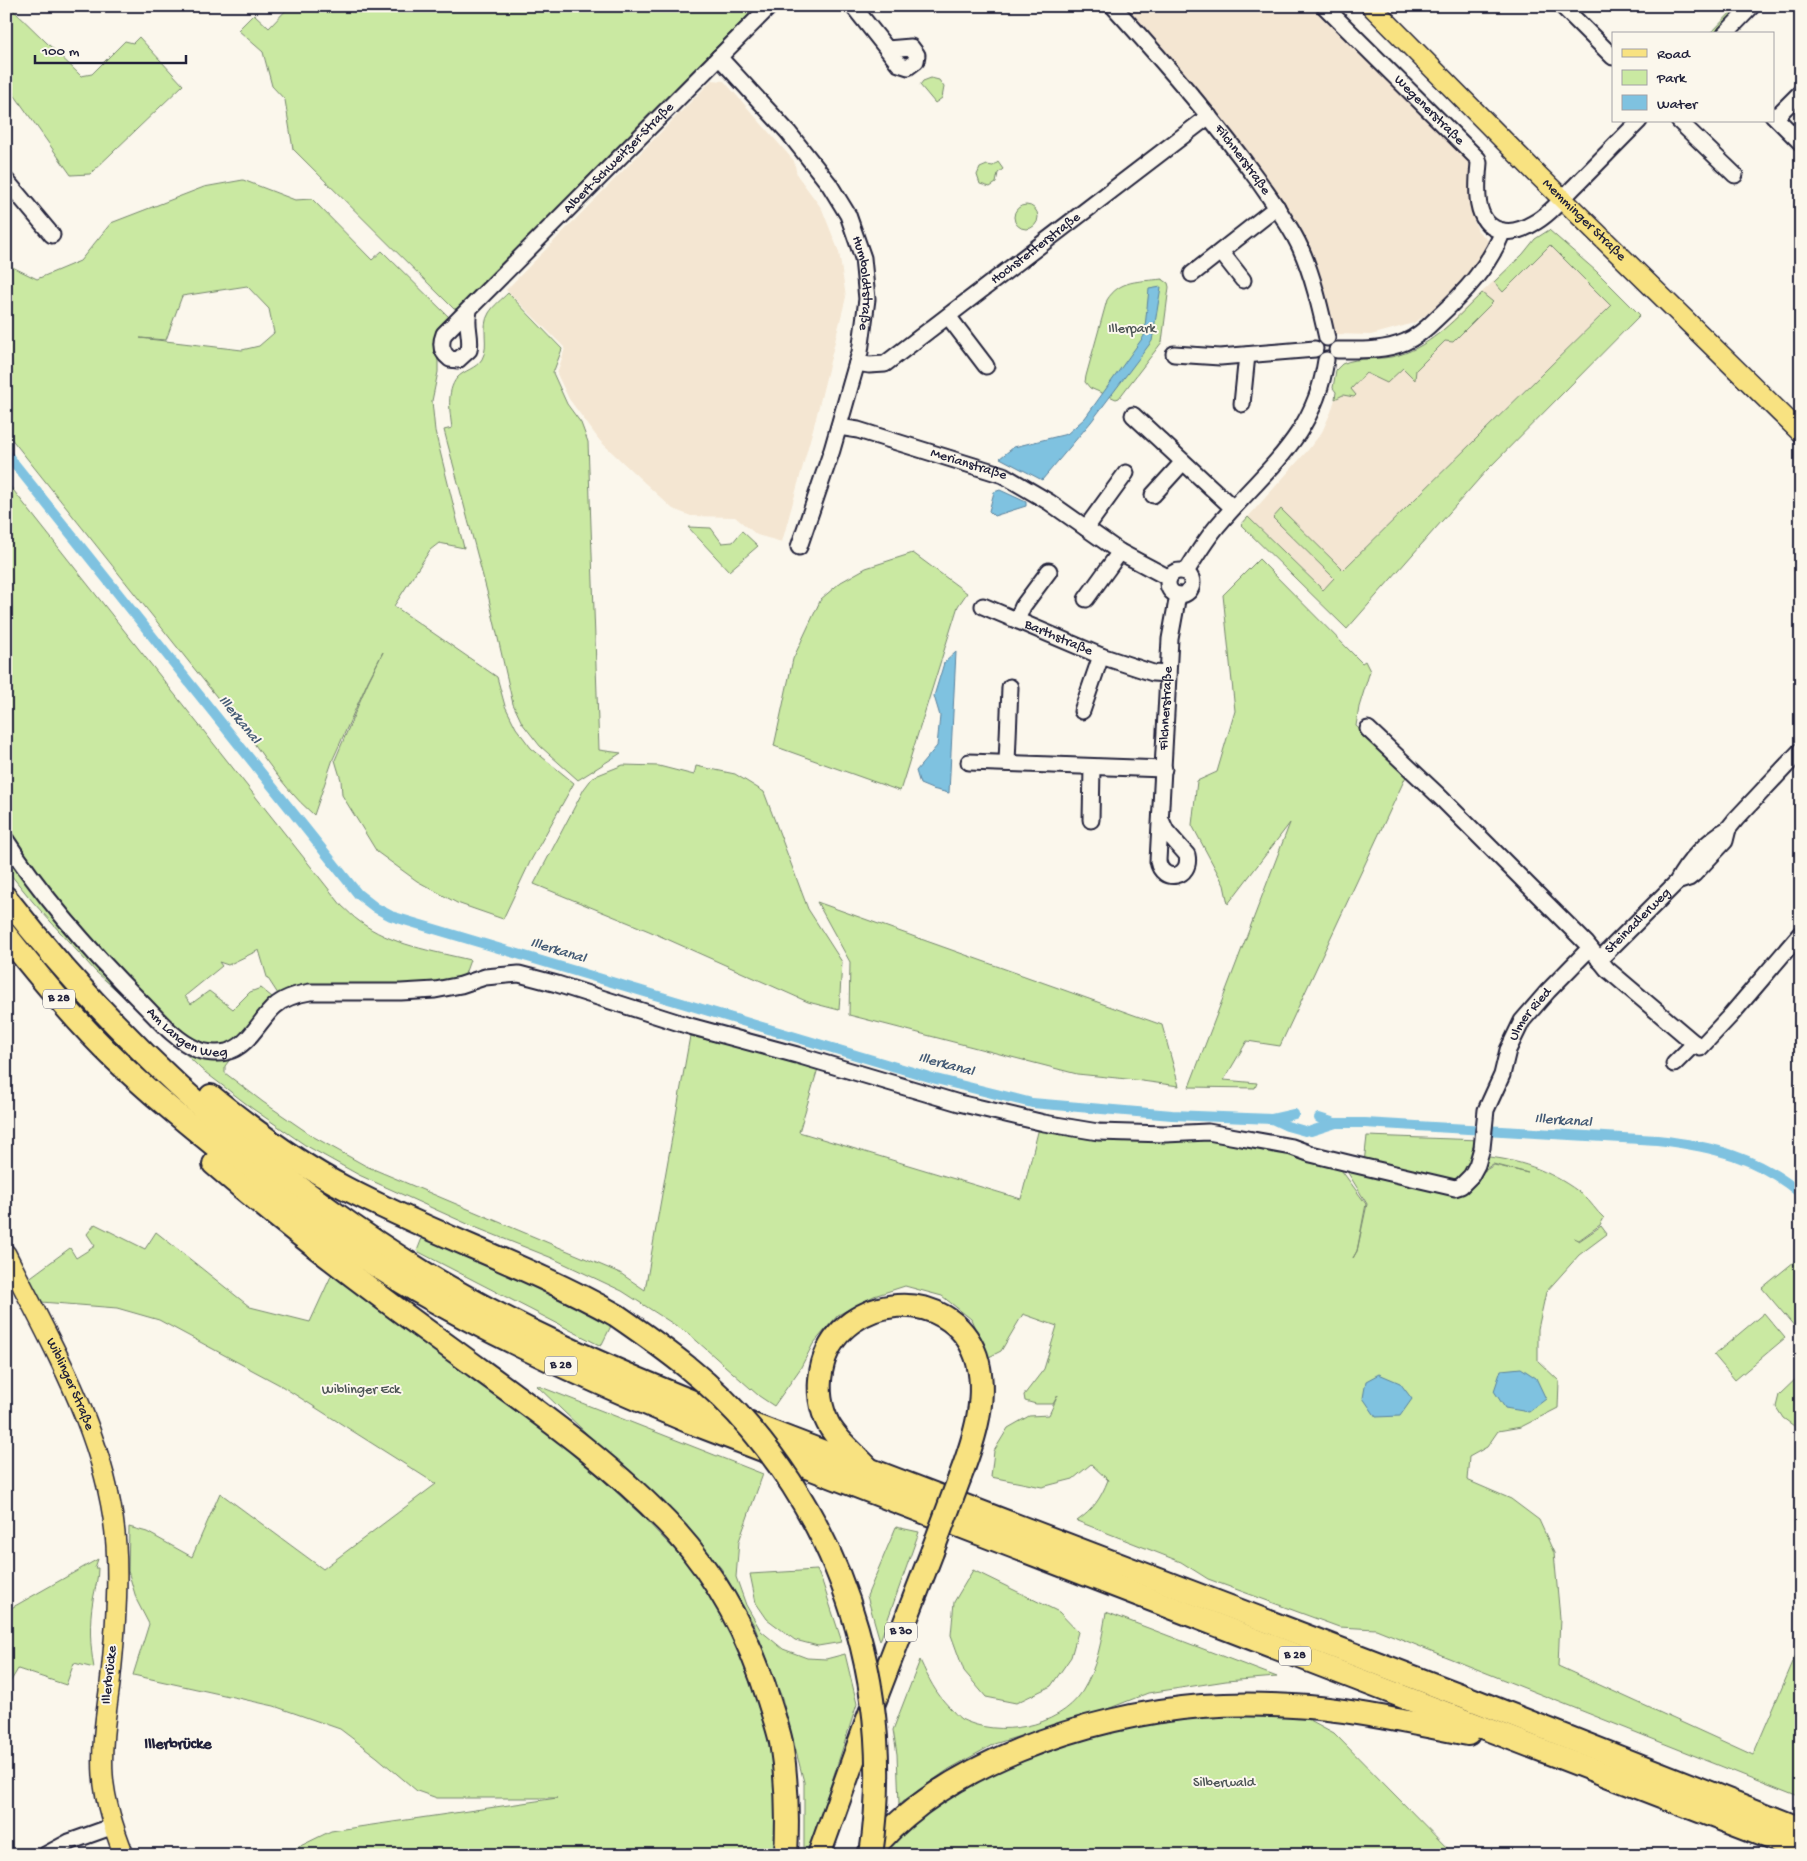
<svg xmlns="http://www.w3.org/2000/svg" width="1807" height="1861" font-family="'Gochi Hand',sans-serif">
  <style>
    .built { fill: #f4e6d2 }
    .green { fill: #cae9a2; stroke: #76866e; fill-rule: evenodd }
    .water { fill: #7fc2e0; stroke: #5a829e }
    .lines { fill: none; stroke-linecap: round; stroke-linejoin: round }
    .canal { stroke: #7fc2e0; stroke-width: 10 }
    .minor-casing { stroke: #22223b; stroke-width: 19 }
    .major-casing { stroke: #22223b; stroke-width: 22 }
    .highway-casing { stroke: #22223b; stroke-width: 26 }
    .minor { stroke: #fbf7ec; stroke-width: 15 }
    .major { stroke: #f8e281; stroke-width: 19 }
    .highway { stroke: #f8e281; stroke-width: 22 }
    .highway-bridge-casing { stroke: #22223b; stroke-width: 26; stroke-linecap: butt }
    .highway-bridge { stroke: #f8e281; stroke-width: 22 }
    .labels { text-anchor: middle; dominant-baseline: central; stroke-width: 4; stroke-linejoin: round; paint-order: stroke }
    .shield { fill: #fbf7ec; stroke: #636270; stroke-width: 1 }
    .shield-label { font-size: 12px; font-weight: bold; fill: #22223b }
    .street-label { font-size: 14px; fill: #22223b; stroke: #fbf7ec }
    .park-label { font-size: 14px; fill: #4c5455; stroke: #fbf7ec }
    .water-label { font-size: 15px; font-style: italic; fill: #435a75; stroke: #fbf7ec }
    .quarter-label { font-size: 16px; font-weight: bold; fill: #22223b; stroke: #fbf7ec }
  </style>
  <rect width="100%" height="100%" fill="#fbf7ec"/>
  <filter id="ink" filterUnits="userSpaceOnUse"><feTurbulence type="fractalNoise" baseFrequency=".02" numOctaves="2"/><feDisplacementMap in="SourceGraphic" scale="10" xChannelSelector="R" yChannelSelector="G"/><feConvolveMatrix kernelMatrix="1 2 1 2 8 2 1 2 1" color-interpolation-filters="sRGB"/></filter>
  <g filter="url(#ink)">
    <!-- built -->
    <g class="built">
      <polygon points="1118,6 1313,6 1468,160 1471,172 1473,218 1478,231 1489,241 1476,267 1433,310 1414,323 1371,335 1335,334 1321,288 1295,230"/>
      <polygon points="712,80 724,81 794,161 797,175 822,209 839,252 846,297 816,418 782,542 757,535 735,517 691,516 673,509 633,472 600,441 569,399 557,374 565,348 506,290"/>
      <polygon points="1549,230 1596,271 1621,296 1323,590 1248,517 1308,450 1322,432 1331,412 1335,399 1336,392 1333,388 1337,368 1345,362 1399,355 1417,349 1433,338 1523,254 1535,239"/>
    </g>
    <!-- green -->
    <g class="green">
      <polygon points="6,6 9,6 81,76 92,74 125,41 133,43 139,37 183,85 90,174 71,175 6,83"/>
      <polygon points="290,6 757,6 591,173 462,308 454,309 293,149 285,100 272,86 263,52 238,30 254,14 269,28"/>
      <polygon points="1737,6 1741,6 1742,9 1719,34 1710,34"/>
      <polygon points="931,78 939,80 944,87 942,98 935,103 920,85 923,81"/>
      <polygon points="998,162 1003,169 998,173 996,183 990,187 980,184 977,175 980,168 987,165 993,166"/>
      <path d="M243,180L295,200L312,199L372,260L382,251L452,320L437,334L434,347L438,361V372L432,401L435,431L464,548L439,543L430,550L394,606L497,677L505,706L516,728L531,748L574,783L530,862L503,919L457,903L417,881L377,852L342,795L341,780L335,760L368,682L383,652L368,681L333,759L314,815C277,783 251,737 222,697L220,701L6,432V264L37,279L80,261L111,223L204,187ZM247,286L269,309L274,333L259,346L242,350L140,338L166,340L182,296Z"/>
      <circle cx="1026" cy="217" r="12"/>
      <polygon points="1549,230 1596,271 1640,315 1486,471 1347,629 1241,525 1248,517 1323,590 1334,578 1273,518 1281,509 1343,570 1611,306 1550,245 1503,292 1494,282 1523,254 1535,239"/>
      <path d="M1162,279L1168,283L1169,287L1162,342L1119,398L1116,399L1090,388L1085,382L1086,376L1107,300C1120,279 1139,282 1162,279Z"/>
      <path d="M508,293L562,349L553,373L567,404L581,423L588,442L599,750L621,753L578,780L540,746L522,723L513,704L489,599L444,430L452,428C450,413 446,391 457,378C464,370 476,369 482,359C490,345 480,327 489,313C493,306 502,299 508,293Z"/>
      <path d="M1482,293L1493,302L1453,342L1445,341L1416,370L1415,380L1403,368L1387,383L1366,373L1351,389L1356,395L1354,397L1343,395L1335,399L1336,392L1333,388L1336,370L1342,364C1359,356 1381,361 1399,355C1433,345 1457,317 1482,293Z"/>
      <path d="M6,481L342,906C348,911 353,917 359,921C390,945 433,951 470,960L465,974L451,984L297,988L278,994L267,977L259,950L228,965L219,962L222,966L185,996L191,1004L209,991L233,1009L250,992L261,988L272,997V1004L225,1066V1073L263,1102L314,1137L366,1166L620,1273L645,1290L690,1036L819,1065L799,1132L1021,1199L1039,1128L1270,1138L1339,1167L1366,1204L1357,1251L1353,1258L1357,1251L1367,1204L1345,1168L1446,1187L1481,1173L1494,1165L1528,1173L1493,1164L1483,1171L1489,1157C1524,1161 1555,1173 1583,1195C1591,1202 1596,1211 1604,1218L1600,1225L1579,1240L1574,1238L1579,1241L1601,1226L1607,1234L1579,1255L1546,1292L1538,1329V1361L1559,1381L1558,1408L1521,1427L1498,1431L1487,1447L1469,1457L1467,1480L1511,1499L1539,1520L1554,1553L1560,1618L1558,1666L1753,1755L1799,1648L1801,1649V1798L1376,1629L1339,1627L1208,1579L1181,1562L1077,1521C1093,1510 1101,1498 1108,1480L1091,1464L1073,1479L1042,1487L991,1477L994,1451L1008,1428L1029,1416L1049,1415L1058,1395L1053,1404H1036L1025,1401L1024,1395L1044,1369L1057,1326L1023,1314L1001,1351L987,1358L971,1319L942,1296L905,1286L874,1296L838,1315L813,1344L800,1369L774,1406L759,1396L689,1334L622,1291L552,1258L472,1226L359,1175L305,1145L253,1109L201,1069L160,1029L96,972L33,902L6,869V763L12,768L6,761Z"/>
      <polygon points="688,527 711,528 722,543 733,542 742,531 758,546 729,571"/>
      <polygon points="913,553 967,593 958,606 900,791 774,746 793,659 821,599 841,582 866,568"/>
      <polygon points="1259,559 1362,663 1365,661 1370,671 1359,707 1356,726 1408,772 1280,1046 1247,1041 1224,1080 1257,1083 1255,1088 1189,1087 1290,823 1228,904 1224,885 1192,825 1197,781 1217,772 1235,711 1223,595"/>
      <polygon points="623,765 659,766 694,775 696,766 735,774 764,792 808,909 842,962 839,1010 808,1002 649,931 534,884 584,789 593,777"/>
      <polygon points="817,902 1162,1025 1179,1086 1127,1079 1077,1074 849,1015 850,962"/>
      <polygon points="1367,1136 1481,1140 1478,1156 1458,1181 1364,1163"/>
      <polygon points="95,1224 145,1249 156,1232 250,1307 310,1322 332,1274 347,1283 563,1443 640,1514 693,1569 718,1606 757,1684 775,1751 780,1855 282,1855 331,1831 557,1798 437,1798 417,1791 377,1757 340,1729 274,1706 133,1675 149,1624 137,1601 128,1571 129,1527 147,1532 192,1557 220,1493 323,1569 436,1484 280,1385 159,1320 117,1308 41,1302 28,1279 70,1248 76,1258 95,1246 87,1234"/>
      <polygon points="424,1233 612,1324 601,1346 417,1251"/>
      <polygon points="1800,1257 1801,1257 1801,1334 1762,1288"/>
      <polygon points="1764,1313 1785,1338 1735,1380 1714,1355"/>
      <polygon points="1801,1374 1801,1431 1783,1418 1776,1407 1779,1395"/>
      <polygon points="536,1385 763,1474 739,1541 736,1577 746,1605 761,1631 783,1649 807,1658 826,1659 845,1654 857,1704 808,1855 804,1855 804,1782 782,1698 754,1625 721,1568 681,1524"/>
      <polygon points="896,1527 919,1532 880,1641 867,1596"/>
      <path d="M98,1559L95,1568H98C98,1579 95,1589 93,1600C89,1622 90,1646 94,1668L74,1663L66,1685L18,1669L6,1689V1611Z"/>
      <polygon points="817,1570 823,1584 842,1642 818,1646 795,1640 767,1619 756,1603 750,1574"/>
      <polygon points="973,1570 1059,1612 1078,1632 1071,1657 1051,1686 1016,1703 986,1697 964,1671 951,1635 954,1602"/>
      <path d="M1106,1612L1277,1677L1226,1681L1148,1693L1105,1710L994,1744L949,1769L899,1804L897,1754L893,1730L920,1660C930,1681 934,1691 950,1708C953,1711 957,1716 961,1719C998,1738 1058,1728 1082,1692C1097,1668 1102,1639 1106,1612Z"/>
      <polygon points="1299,1714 1334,1733 1454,1855 889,1855 892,1832 972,1780 1046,1747 1170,1717"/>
    </g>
    <!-- water -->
    <g class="water">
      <polygon points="1161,287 1152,341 1091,422 1042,480 1000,458 1014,447 1067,434 1085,418 1144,336 1149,289"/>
      <polygon points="1000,490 1026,502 1026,506 994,516 989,511 994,492"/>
      <polygon points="956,652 949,793 932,789 920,784 916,771 937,746 940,716 934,696 944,663"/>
      <polygon points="1521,1368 1536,1378 1546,1399 1529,1412 1505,1408 1494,1391 1501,1370"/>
      <polygon points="1379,1374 1400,1383 1412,1399 1400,1416 1376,1417 1363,1398 1366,1381"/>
    </g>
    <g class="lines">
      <!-- canal -->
      <g class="canal">
        <polyline points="6,453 358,894 376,908 391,916 936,1079 1032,1103 1172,1115 1272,1119 1287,1126 1305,1131"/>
        <polyline points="1319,1118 1335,1123"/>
        <polyline points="1272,1119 1294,1114"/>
        <path d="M1311,1131L1336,1123H1365L1657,1140C1712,1146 1758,1157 1801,1194"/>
      </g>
      <defs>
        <g id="minor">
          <polyline points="853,6 899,64 908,67 916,61 917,55 911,47 887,49"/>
          <path id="s1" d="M1113,6C1164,62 1213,118 1257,179C1272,201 1289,223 1300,247C1313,276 1320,307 1327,338"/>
          <path id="s2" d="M1324,6L1478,159L1479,163C1477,186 1473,222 1499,230C1511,234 1522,230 1532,224C1548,216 1562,199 1575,186C1596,165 1617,143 1639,121"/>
          <polyline points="1562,6 1613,57"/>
          <polyline points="1725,34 1752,6"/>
          <path id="s3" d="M719,57L788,132L829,184L848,215L863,258L867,299L860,352L832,450L799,547"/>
          <polyline points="1773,115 1801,143"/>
          <polyline points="1776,117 1801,92"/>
          <polyline points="1679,121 1735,175"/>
          <polyline points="6,180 52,235"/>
          <polyline points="1221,252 1243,280"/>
          <polyline points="1192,274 1277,207"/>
          <path id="s4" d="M469,311C465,325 472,337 469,350L458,360L450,359C441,352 440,344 444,334L770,6"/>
          <polyline points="948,316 986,366"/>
          <path d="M1337,350C1360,350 1384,351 1405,342C1417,337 1427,328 1436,319C1464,293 1489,267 1503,231"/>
          <polyline points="1174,354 1220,357 1315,349"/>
          <path id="s5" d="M857,363L869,365L885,364L1209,116"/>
          <polyline points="1242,404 1247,355"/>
          <polyline points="1133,415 1233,508"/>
          <path id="s6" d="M839,427L858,430L1003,475L1049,502L1120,552L1169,578"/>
          <polyline points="1153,495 1183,462"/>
          <polyline points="1086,528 1126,473"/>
          <circle cx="1180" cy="583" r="12"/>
          <path d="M1186,572C1196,556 1206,539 1219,524C1266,469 1315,436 1326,360"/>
          <polyline points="1086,599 1120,552"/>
          <path id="s7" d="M983,606L1101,656L1153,673L1168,674"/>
          <polyline points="1017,620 1023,606 1049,571"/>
          <polyline points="1082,711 1101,656"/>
          <polyline points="1368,729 1439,796 1586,943 1607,969 1700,1048 1731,1015 1801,933"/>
          <polyline points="969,762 1164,769"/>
          <polyline points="1007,763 1010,687"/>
          <polyline points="1091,820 1092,767"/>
          <path id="s8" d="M1162,822L1166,831L1187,855C1192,878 1162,884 1158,861L1170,639L1178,595"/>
          <path id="s9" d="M6,840C44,899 92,953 142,1003C158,1019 175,1040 196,1049C203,1053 219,1054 226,1052C249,1047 259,1020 275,1006C285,997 298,994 310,992H401L435,990L461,985L485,977L519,974L557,984L686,1025L797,1055L959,1103L1044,1123L1098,1132L1165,1134L1208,1132L1292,1147L1311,1154L1352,1164L1455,1188L1461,1186L1471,1176L1477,1165L1482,1148L1486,1110L1502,1075L1508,1050L1522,1021L1548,991L1590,948"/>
          <polyline points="1677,882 1689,878 1694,874 1725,841 1728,829 1736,819 1801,750"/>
          <path id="s10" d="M1599,960L1677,882C1686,863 1709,839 1728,829"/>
          <polyline points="1674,1064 1695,1043"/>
          <polyline points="45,1855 69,1842 114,1826"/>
        </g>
        <g id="major">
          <path id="s11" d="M1371,6L1539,176L1801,433"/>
          <path id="s12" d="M6,1254C52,1346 109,1440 116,1545C119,1591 115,1638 110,1684C106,1714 101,1745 103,1775C105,1803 114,1829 124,1855"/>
        </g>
        <g id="highway">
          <path d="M6,898C122,1047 263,1173 423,1272C510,1325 604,1366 698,1404L1471,1699L1801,1829"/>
          <path d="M6,935C40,978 76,1022 116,1060C156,1099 202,1135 246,1171C300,1214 357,1256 417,1291C505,1342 597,1383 690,1422L1801,1850"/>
          <path d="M211,1096C253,1130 297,1163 345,1188C434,1235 529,1266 616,1315"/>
          <path d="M214,1164C289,1229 369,1289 449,1347C528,1405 609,1460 676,1532C719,1580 750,1639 769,1701C773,1714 778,1728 781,1742C787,1779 788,1817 786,1855"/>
          <path d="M867,1467C854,1453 833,1437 826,1419C818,1400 818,1382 823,1363C843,1293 950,1283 976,1356C989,1395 974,1440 960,1477"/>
          <polyline points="819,1855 870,1713 932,1552"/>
          <path d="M868,1855C939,1764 1090,1715 1202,1706C1232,1704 1263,1704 1293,1706C1352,1709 1410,1723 1468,1734"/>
        </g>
      </defs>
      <!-- minor casing -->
      <use href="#minor" class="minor-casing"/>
      <!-- major casing -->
      <use href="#major" class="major-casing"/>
      <!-- highway casing -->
      <use href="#highway" class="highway-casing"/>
      <!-- minor -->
      <use href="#minor" class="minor"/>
      <!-- major -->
      <use href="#major" class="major"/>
      <!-- highway -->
      <use href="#highway" class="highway"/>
      <defs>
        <g id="highway-bridge">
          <path d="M616,1315C664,1348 713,1383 751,1429C851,1548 894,1701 871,1855"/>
          <polyline points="932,1552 960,1477"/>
        </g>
      </defs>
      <!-- highway-bridge casing -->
      <use href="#highway-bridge" class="highway-bridge-casing"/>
      <!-- highway-bridge -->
      <use href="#highway-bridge" class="highway-bridge"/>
    </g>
  </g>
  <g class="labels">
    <!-- shield labels -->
    <g class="shield">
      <rect x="43" y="989.5" width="32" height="19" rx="4"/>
      <rect x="545" y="1356.5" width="32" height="19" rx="4"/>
      <rect x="885" y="1622.5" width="32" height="19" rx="4"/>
      <rect x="1279" y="1646.5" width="32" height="19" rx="4"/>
    </g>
    <g class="shield-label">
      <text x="59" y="999">B 28</text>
      <text x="561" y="1366">B 28</text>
      <text x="901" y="1632">B 30</text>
      <text x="1295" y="1656">B 28</text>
    </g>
    <!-- street labels -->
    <g class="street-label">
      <text stroke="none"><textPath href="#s2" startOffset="148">Wegenerstraße</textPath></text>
      <text stroke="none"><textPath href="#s4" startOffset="338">Albert-Schweitzer-Straße</textPath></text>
      <text stroke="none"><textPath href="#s1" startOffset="201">Filchnerstraße</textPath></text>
      <text stroke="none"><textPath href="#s11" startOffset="302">Memminger Straße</textPath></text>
      <text stroke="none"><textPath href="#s5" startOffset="218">Hochstetterstraße</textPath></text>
      <text stroke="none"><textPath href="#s3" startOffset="275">Humboldtstraße</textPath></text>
      <text stroke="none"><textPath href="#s6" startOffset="135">Merianstraße</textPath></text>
      <text stroke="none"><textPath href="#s7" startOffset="82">Barthstraße</textPath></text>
      <text stroke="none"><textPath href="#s8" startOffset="246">Filchnerstraße</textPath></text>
      <text stroke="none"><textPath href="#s10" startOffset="55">Steinadlerweg</textPath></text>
      <text stroke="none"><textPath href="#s9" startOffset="1792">Ulmer Ried</textPath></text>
      <text stroke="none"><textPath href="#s9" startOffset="269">Am Langen Weg</textPath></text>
      <text stroke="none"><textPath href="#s12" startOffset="145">Wiblinger Straße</textPath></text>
      <text transform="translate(110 1675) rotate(-84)">Illerbrücke</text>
    </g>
    <!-- park labels -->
    <g class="park-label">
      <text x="1132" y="329">Illerpark</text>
      <text x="361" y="1390">Wiblinger Eck</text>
      <text x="1224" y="1783">Silberwald</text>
    </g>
    <!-- water labels -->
    <g class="water-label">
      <text transform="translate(239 720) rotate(51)">Illerkanal</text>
      <text transform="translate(558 951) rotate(17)">Illerkanal</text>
      <text transform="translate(946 1065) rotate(15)">Illerkanal</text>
      <text transform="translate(1563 1121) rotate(4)">Illerkanal</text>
    </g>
    <!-- quarter labels -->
    <g class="quarter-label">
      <text x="178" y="1745">Illerbrücke</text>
    </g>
  </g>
  <!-- margin -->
  <rect width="1807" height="1861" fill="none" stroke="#fbf7ec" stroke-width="25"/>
  <rect x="12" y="12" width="1782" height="1836" fill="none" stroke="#22223b" stroke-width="2" filter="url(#ink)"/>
  <!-- legend -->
  <rect x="1612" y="32" width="162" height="90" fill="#fbf7ec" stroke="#a4a2a5"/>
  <rect x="1622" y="49" width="25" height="8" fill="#f8e281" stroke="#a4a2a5"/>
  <text x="1657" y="58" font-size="15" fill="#22223b">Road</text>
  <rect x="1622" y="70" width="25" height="15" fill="#cae9a2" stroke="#a4a2a5"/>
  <text x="1657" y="82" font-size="15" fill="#22223b">Park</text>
  <rect x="1622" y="95" width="25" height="15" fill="#7fc2e0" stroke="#a4a2a5"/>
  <text x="1657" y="108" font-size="15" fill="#22223b">Water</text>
  <!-- scale -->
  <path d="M35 55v8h151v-8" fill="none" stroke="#22223b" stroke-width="2.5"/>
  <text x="42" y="55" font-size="15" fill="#22223b" stroke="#fbf7ec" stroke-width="4" paint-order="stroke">100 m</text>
</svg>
